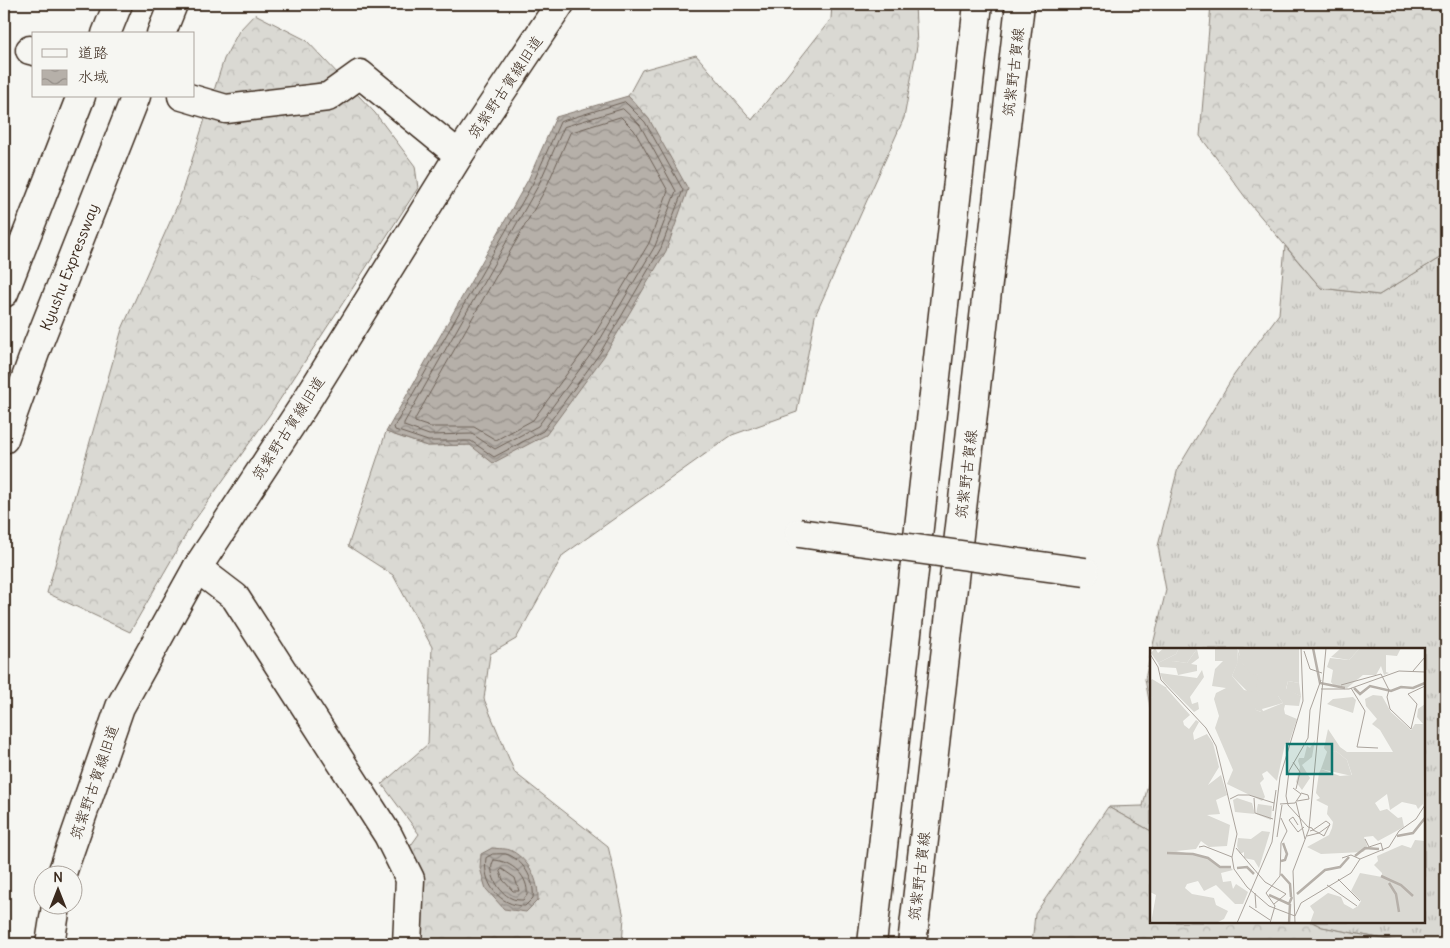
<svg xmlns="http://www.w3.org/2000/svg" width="1450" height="948" font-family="Delius,'Klee One',sans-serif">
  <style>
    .grass { fill: url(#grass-tufts); stroke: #8a8278 }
    .forest { fill: url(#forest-crowns); stroke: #8a8278 }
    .water { fill: url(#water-waves); stroke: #857a71 }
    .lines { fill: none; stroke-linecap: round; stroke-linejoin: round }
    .shore { stroke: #6c6056; stroke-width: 1 }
    .minor-casing { stroke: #3b2a1e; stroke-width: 31 }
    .tertiary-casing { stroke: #3b2a1e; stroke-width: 31 }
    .primary-casing { stroke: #3b2a1e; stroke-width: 31 }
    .motorway-casing { stroke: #3b2a1e; stroke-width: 31 }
    .minor { stroke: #f6f6f2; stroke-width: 28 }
    .tertiary { stroke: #f6f6f2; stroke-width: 28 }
    .primary { stroke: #f6f6f2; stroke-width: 28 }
    .motorway { stroke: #f6f6f2; stroke-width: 28 }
    .minor-bridge-casing { stroke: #3b2a1e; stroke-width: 31; stroke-linecap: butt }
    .minor-bridge { stroke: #f6f6f2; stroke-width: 28 }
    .labels { text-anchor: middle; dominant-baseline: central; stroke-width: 4; stroke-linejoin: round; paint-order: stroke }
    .street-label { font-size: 15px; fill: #3b2a1e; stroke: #f6f6f2 }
    .inset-river { fill: none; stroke: #b6b0a9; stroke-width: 2.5 }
    .inset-road { fill: none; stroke: #aba49d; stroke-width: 1 }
    .view { fill: #0f766e; fill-opacity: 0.15; stroke: #0f766e; stroke-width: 2.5 }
    .inset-edge { fill: none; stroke: #3b2a1e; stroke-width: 2.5 }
  </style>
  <defs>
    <pattern id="grass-tufts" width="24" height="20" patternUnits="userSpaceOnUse" patternTransform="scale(1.25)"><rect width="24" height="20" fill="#dad9d3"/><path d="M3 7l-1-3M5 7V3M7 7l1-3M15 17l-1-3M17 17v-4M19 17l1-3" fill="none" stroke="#bcbab5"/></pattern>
    <pattern id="forest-crowns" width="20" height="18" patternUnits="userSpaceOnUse" patternTransform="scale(1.25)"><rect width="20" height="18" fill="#dad9d3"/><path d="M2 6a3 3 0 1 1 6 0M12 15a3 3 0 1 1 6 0" fill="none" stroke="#bcbab5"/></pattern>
    <pattern id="water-waves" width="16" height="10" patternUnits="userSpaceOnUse" patternTransform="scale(1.25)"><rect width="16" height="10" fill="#b6b0a9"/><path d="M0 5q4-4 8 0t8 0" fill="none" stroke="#958f89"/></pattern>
  </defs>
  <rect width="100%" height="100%" fill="#f6f6f2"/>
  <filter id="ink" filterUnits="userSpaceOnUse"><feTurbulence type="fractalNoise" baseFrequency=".02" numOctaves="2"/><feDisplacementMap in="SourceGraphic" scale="10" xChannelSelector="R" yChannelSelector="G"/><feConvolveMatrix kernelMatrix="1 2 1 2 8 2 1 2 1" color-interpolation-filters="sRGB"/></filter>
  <g filter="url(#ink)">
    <!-- grass -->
    <g class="grass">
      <polygon points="1285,246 1321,288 1379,295 1446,254 1446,944 1409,944 1322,927 1312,922 1424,922 1424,649 1152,649 1166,590 1158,546 1178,468 1234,375 1279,314"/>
      <polygon points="1151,653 1151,711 1145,679"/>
      <polygon points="1151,772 1151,831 1108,807 1143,806"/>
    </g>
    <!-- forest -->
    <g class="forest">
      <polygon points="832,4 915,4 917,46 904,118 815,316 797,412 732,435 563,555 516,639 490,654 484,699 515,773 608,846 624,917 622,944 417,944 413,923 392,872 419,834 382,784 428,744 432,647 393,575 348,546 386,432 427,446 470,445 649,119 628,96 642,70 696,55 752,120 831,19"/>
      <polygon points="1211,4 1446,4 1446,254 1379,295 1321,288 1251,205 1200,136"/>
      <polygon points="255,14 306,40 375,113 415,166 418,188 273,410 192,524 130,632 47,593 122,329 178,204 224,59 239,31"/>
      <polygon points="1108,807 1151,831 1151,922 1312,922 1322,927 1409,944 1032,944 1035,914"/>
    </g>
    <!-- water -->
    <g class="water">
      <polygon points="628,96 649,119 688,189 666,251 604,356 546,435 493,463 470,445 427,446 386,432 528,180 556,117"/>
      <path d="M492,848C498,849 507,848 512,851C530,861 539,881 538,900L526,912L504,909L486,889L480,868L481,854Z"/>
    </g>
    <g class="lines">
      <!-- shore -->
      <g class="shore">
        <polygon points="625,102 645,122 683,190 661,248 600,353 543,431 494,457 471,441 428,441 395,430 394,427 533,183 560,122"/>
        <polygon points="623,109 640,125 676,191 655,246 594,350 538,426 495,449 472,434 429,435 404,426 404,423 538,186 564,127"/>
        <polygon points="621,117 634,130 668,191 649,243 588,345 533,420 496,440 474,427 430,427 415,422 415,419 545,190 570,133"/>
        <path d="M493,854C497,854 505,853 509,855C525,862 535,882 533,898L525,906C499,906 482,883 486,858Z"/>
        <path d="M494,860C512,861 529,877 527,895L523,900C520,900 514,900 511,898C499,893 486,871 494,860Z"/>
        <polygon points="502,869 515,878 519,891 513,891 503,880 500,872"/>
      </g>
      <defs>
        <g id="minor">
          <polyline points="30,50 34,51"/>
          <polyline points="182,96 226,109 328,97 360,74 459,155"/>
          <polyline points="197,568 235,597 388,835 410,879 407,944"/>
        </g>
        <g id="tertiary">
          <polyline points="61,876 120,707 197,568 302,408 459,155 560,4"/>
          <polyline points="50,944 56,906"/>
        </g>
        <g id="primary">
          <polyline points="872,944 978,4"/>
          <polyline points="912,944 1020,4"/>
        </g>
        <g id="motorway">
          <polyline points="106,34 118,4"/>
          <polyline points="161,34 173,4"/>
          <polyline points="4,293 81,96"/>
          <path id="s1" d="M4,439L37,347L136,96"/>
        </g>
      </defs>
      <!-- minor casing -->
      <use href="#minor" class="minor-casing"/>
      <!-- tertiary casing -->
      <use href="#tertiary" class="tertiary-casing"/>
      <!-- primary casing -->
      <use href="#primary" class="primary-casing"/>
      <!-- motorway casing -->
      <use href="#motorway" class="motorway-casing"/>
      <!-- minor -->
      <use href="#minor" class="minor"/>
      <!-- tertiary -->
      <use href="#tertiary" class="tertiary"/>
      <!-- primary -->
      <use href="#primary" class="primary"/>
      <!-- motorway -->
      <use href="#motorway" class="motorway"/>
      <defs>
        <polyline id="minor-bridge" points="799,533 1085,572"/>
      </defs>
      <!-- minor-bridge casing -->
      <use href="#minor-bridge" class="minor-bridge-casing"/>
      <!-- minor-bridge -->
      <use href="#minor-bridge" class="minor-bridge"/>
    </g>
  </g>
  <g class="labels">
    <!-- street labels -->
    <g class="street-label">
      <text transform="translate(1013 72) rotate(-83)">筑紫野古賀線</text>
      <text transform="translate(505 87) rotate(-56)">筑紫野古賀線旧道</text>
      <text stroke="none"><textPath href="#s1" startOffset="184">Kyushu Expressway</textPath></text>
      <text transform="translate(288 428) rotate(-57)">筑紫野古賀線旧道</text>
      <text transform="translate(966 474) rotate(-83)">筑紫野古賀線</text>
      <text transform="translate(94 782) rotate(-71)">筑紫野古賀線旧道</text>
      <text transform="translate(919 876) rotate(-83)">筑紫野古賀線</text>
    </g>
  </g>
  <!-- overview -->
  <g transform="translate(1150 648)">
    <rect width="275" height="275" fill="#f6f6f2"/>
    <path d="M5,0L8,5L14,0H29L26,6L8,15L1,5ZM87,0L93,16L108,27L109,48H128L133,55L112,61L114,65L106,62L98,44L82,28L88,13ZM210,0L199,12L181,9L190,1ZM47,1L49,10L41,16L47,17V23L28,27L26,20L10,19L23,13L37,15ZM52,22L54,29L40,49L42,56L48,54L49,61L44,64L13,33L10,25L47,30ZM2,31L17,40L0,51V33ZM138,33L149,35L151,48L136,42ZM186,103L197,112L202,128L171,121L177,104Z" fill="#dad9d3"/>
    <path d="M29,0L47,1L37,15L23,13L18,19H10L8,15L26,6ZM65,0H87L88,14L82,28L94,42L103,44L106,62L111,64L133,55L128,48H109L106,41L108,27L101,26L91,14L88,0H149V35L138,33L136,41L151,48L149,58L135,57L134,61L135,66L147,71L139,95L135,96L127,133L117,123L112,126L114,131L110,135L115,149L112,153L77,136L83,122L65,80L69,68L64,51L66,45L76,40L62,38L65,21L73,13H65ZM210,0H251L247,8L236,7V24L239,25L234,27L231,18L226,27H213L197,40L185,39L181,34L183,22L177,19L180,10L199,12ZM15,39L40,67L33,73L34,77L39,81L46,72L49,74L43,85L44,92L57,86L63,95L69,119L58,137L71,127L77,147L66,152L70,166L57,167L80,177L77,198L59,199L51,193L46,201L26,203L56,209L69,219L81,220L83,222L71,225L73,234L81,233L83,241L86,236L98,244L93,256H85L66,237L54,243L48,233L37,236L35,240L42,246L64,250L66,257L78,263L74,271L66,275H1L6,247L0,244V51ZM223,47L232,48L241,64L261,82L265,76H273L267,69L268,61L275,56L273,156L268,161L266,157L252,154L240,162L237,146L225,155L230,163L237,161L248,170L252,169L254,179L228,193L223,188L214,189L218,200L213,204L171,206L157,199L179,187L182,180L183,174L177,166L178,158L166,152L170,150L166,145L169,125L171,121L190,128L202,127L197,112L186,103L178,105L174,100L178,81L190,99L197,104H243L230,82L222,76L227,71L216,58L215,51ZM203,49L206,52L203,65L177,56L183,51ZM165,92L162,109L152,117L160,130L152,142L146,134L150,119L148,113L149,110H154L157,98L160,100ZM87,150L102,155L105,166L85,164L83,152ZM108,156L122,158L121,172L106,166ZM112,183L120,184L109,220L104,212L94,210V204L90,206L87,198L88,190L101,191ZM265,192L275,193V275H160L164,264L160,258L178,245L191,249L194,256L203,261L208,258L211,253L201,243L210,225L232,229V225L224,217L228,213L227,208L252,197L261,200Z" fill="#dad9d3"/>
    <path class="inset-river" d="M163,0L170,35L195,40M204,40L210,46L220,38L241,43L251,39L263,40L275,35M247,188L263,185L275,170M17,205L43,206L58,210L70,219H81M205,208L215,200L229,201M131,213L135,212L137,206L133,195M87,220L97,219L104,226M131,226L140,236L141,249M231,228L251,237L263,248M239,235L246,246L249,264M147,246L175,222L190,219L199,209M119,247L139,256L142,249M139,275L140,256"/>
    <path class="inset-road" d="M154,3L160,21L172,25M0,6L8,19L11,32L56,80L66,98L87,186L82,209L84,221L97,239L119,258L145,268M263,23L275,9M191,37L231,26L239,42L237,49L240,61L261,81L267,56L258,46L275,38M201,40L215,63L207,99L228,100M171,41H199L249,23L275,24M143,114L150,124L146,141M104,150L105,165L123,171M80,151L88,147H99L124,155M147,153L159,151L158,147L151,145M146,154L155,191M130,156L145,155L151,146L143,140M123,163L126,142M148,177L143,169L139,172L148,184L154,179M160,183L163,182L176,173L180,176L174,188L169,185L163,182L162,180L158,179L138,157L136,148L139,123L158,90L160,62L171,32M157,188L169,185L180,177M127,189L132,157M215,191L219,199L231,195L233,203M49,199L54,198L82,209M86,200L115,234L136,246L124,256M192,210L201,207L210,211M188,231L210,253M177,237L207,258M105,245L106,260M99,258L120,272M145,268L151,255L201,225L210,211L239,199L249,183L266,171L275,157M87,275L122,194L130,129L153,53L151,0M120,275L125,258L116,245L130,228L131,195L137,183L131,170M145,275L143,223L159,181L176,0"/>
    <path class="view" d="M137,96H182V126H137Z"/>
    <rect width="275" height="275" class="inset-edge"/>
  </g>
  <!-- margin -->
  <rect width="1450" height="948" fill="none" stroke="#f6f6f2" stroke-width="20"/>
  <rect x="10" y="10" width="1430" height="928" fill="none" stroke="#3b2a1e" stroke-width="2" filter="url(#ink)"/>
  <!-- legend -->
  <rect x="32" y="32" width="162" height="65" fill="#f6f6f2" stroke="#aba49d"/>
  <rect x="42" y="49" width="25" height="8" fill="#f6f6f2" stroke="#aba49d"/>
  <text x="78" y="58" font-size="15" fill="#3b2a1e">道路</text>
  <rect x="42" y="70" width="25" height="15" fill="url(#water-waves)" stroke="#aba49d"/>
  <text x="78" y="82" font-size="15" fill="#3b2a1e">水域</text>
  <!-- north arrow -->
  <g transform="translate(58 890)"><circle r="24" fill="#f6f6f2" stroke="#aba49d"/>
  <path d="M0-4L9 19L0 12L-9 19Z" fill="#3b2a1e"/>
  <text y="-8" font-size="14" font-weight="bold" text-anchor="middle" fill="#3b2a1e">N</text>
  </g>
</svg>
